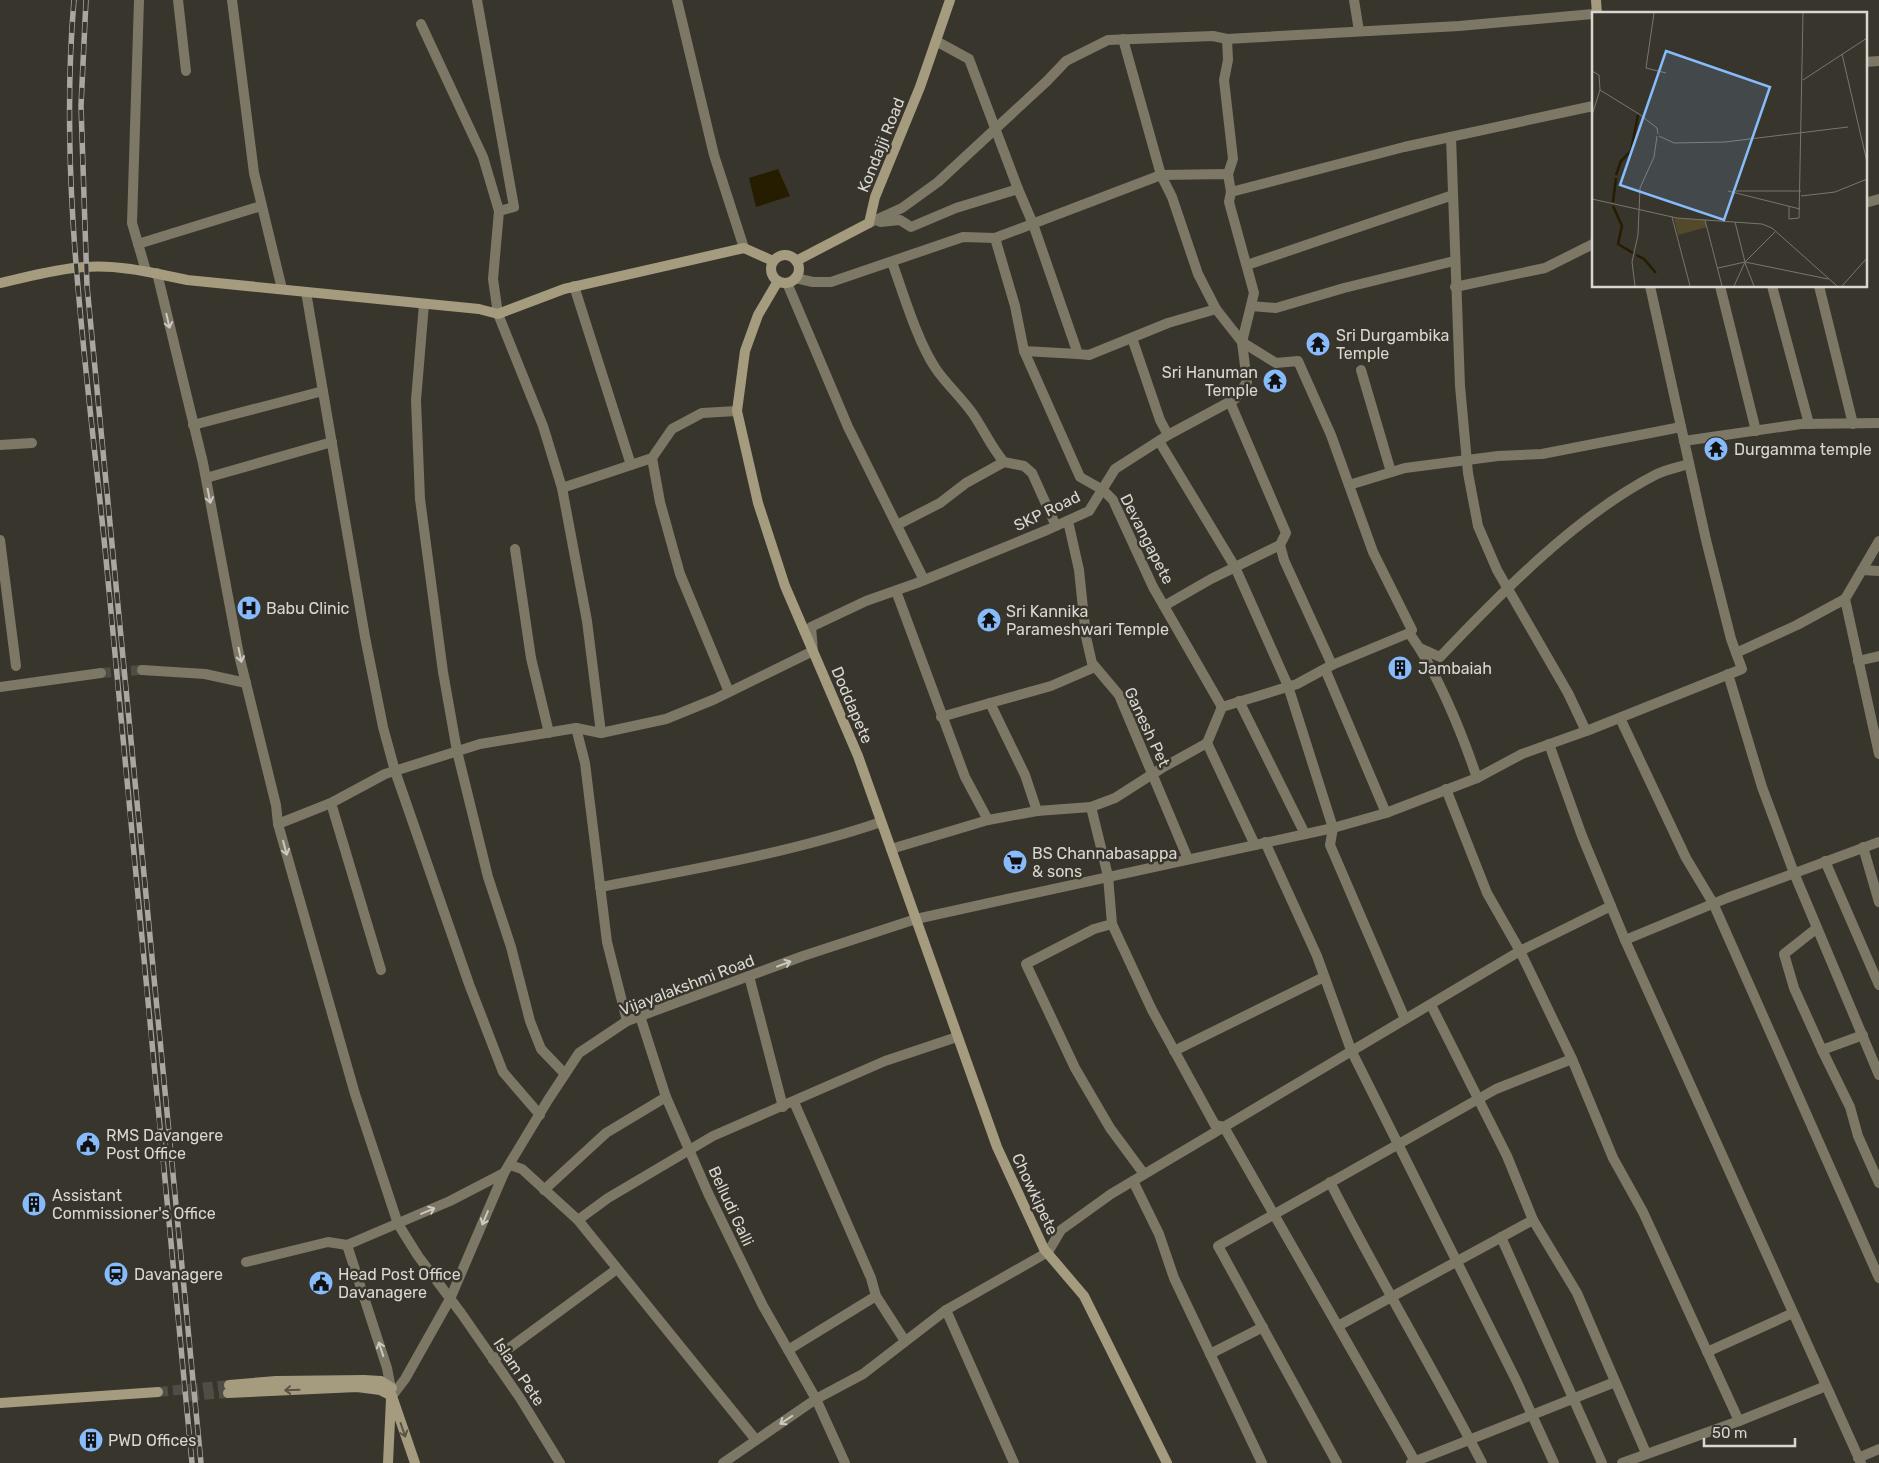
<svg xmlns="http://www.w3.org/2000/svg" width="1879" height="1463" font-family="Rubik,sans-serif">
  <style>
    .water { fill: #261c00 }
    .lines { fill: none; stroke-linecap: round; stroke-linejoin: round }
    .street-tunnel { stroke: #504d45; stroke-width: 10; stroke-dasharray: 10 5; stroke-linecap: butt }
    .secondary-tunnel { stroke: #504d45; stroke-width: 10; stroke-dasharray: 10 5; stroke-linecap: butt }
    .street { stroke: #7d7765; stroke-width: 10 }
    .secondary { stroke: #a59b7f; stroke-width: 10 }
    .rail-casing { stroke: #a9a7a0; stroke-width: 5.5 }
    .rail { stroke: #38352c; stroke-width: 4; stroke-dasharray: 11; stroke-linecap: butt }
    .oneway { stroke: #cbc9c1 }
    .oneway2 { stroke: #595445 }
    .labels { text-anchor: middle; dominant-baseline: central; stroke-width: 5; stroke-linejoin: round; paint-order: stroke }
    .street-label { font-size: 16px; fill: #d9d7d1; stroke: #38352c }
    .poi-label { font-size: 16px; fill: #d9d7d1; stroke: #38352c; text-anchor: start }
    .inset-river { fill: none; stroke: #261c00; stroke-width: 2.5 }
    .inset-road { fill: none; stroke: #78766e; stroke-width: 1 }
    .view { fill: #87bbfb; fill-opacity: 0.15; stroke: #87bbfb; stroke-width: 2.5 }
    .inset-edge { fill: none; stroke: #d9d7d1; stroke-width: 2.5 }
  </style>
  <rect width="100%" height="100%" fill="#38352c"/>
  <!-- water -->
  <polygon class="water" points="778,169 790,196 756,207 749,178"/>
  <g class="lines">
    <!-- street-tunnel -->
    <polyline class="street-tunnel" points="101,673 142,670"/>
    <!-- secondary-tunnel -->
    <g class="secondary-tunnel">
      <polyline points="158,1392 229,1385"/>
      <polyline points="189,1396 228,1393"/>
    </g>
    <!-- street -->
    <g class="street">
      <polyline points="139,0 132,223 146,271"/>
      <polyline points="178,0 186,71"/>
      <polyline points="232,0 254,173 282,289"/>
      <polyline points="677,0 714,155 744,248"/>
      <polyline points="1354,0 1359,31"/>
      <polyline points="421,24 483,157 499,211 514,207 477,0"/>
      <polyline points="1227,39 1228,60 1224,80 1233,159 1228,174"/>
      <polyline points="936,41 969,59 1018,189"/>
      <polyline points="1865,62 1879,61"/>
      <polyline points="1451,137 1460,386 1468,473 1478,526 1497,570 1568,693 1586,731"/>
      <polyline points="1231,192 1404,147 1593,106"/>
      <polyline points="1865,203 1879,199"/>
      <polyline points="499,211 493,279 498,314 543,426 562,488 587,621 601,733"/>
      <polyline points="880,222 900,220 911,227 956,208 1018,189 1033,224 1078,354 1089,355 1168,323 1216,309"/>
      <polyline points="869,223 902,208 938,182 1047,81 1066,61 1108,40 1213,36 1227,39 1459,26 1593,14"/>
      <polyline points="995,238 1015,306 1024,351 1080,477 1103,490 1113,500 1153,587 1222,707"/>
      <polyline points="138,244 261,206"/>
      <path d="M892,262C903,293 918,343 936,369C947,385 962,398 973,414C984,430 991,447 1004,462L1024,466L1032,473L1056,526"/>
      <polyline points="1247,265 1453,195"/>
      <polyline points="157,273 203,463 239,655 276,805 278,824 355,1094 398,1224 418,1256 461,1313 520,1398 560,1463"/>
      <polyline points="795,278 813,282 831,282 963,237 995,238 1161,175 1228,174 1231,192 1229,202 1254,293 1242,342 1216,309 1198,274 1172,197 1161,175 1123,39"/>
      <polyline points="787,283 848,427 924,580"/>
      <polyline points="574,286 631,465"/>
      <polyline points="1720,286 1756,431"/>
      <polyline points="1772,286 1809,424"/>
      <polyline points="1819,286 1853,424"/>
      <polyline points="1455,287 1545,268 1593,244"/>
      <polyline points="306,292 365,637 383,727 395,771 469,984 503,1072 540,1115"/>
      <polyline points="424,304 416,400 420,499 443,672 457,751 488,877 511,947 530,1021 541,1049 565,1074"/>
      <polyline points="1251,306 1276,308 1344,288 1454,261"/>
      <polyline points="1132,338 1160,420 1168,435"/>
      <path d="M1242,342L1276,363L1298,361L1331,435L1373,552L1412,630L1409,633C1437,671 1462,733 1477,778"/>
      <polyline points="1024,351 1078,354"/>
      <polyline points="1361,370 1391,472"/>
      <polyline points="1230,402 1286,533 1280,545 1284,560 1332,665"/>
      <polyline points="193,425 323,391"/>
      <polyline points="1159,441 1235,567 1288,686 1333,828 1330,845 1405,1019"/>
      <polyline points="1684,441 1801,424 1879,423"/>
      <polyline points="0,445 32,443"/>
      <polyline points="652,458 660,502 680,574 729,692"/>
      <polyline points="206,478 332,442"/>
      <polyline points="1349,485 1405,468 1498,456 1542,454 1681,427"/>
      <polyline points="562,488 652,458 672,429 702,413 737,411"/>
      <polyline points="1068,521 1079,570 1086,637 1092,663 1119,695 1188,859"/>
      <polyline points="897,525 940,503 966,483 1004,462"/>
      <polyline points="0,540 16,666"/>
      <polyline points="515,549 531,658 549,733"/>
      <polyline points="1862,570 1879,571"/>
      <polyline points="896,591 965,777 988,820 1037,811 1091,807"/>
      <polyline points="1845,599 1879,754"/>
      <polyline points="1164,606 1211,579 1280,545"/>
      <polyline points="1409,633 1332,665 1297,684 1222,707 1207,743 1162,768 1115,798 1091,807 1108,876 1112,924 1152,1010 1215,1125 1224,1127 1416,1463"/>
      <path d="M1420,648L1440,657C1501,593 1578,514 1657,474C1667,469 1679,467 1689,464"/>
      <polyline points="1736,653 1797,625 1845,599 1879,541"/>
      <polyline points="1858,661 1879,656"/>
      <polyline points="1325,669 1386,813"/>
      <polyline points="142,670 205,674 246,683"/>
      <polyline points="1728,674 1762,787 1794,873 1879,1075"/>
      <polyline points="0,687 101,673"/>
      <polyline points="1239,701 1305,834"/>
      <polyline points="990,703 1051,686 1095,667"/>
      <polyline points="941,717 990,703 1025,775 1037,811"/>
      <polyline points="1620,718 1686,858 1713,903 1879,1278"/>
      <polyline points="576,728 585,763 607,942 627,1021"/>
      <polyline points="1207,743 1255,845"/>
      <polyline points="1549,744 1582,836 1625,940 1861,1463"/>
      <polyline points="1446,789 1487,893 1520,951 1572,1059 1613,1158 1643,1212 1739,1421 1622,1463"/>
      <polyline points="331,803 381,970"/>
      <polyline points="278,824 331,803 385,774 480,744 576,728 601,733 666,719 715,699 813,651 811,627 866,601 917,583 1047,530 1089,511 1115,469 1168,435 1235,399 1247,382 1242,342"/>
      <polyline points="1265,842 1317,956 1351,1050 1516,1380 1554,1463"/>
      <polyline points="1863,847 1879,902"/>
      <polyline points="891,849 988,820"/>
      <polyline points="1825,861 1879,985"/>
      <path d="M600,887C694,869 790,853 881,822"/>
      <polyline points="1112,924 1094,929 1026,964 1075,1068 1110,1128 1144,1174"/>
      <polyline points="1817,928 1784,954 1794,988 1822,1050 1863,1035"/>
      <polyline points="1625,940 1727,898 1879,842"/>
      <polyline points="749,976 783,1107"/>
      <polyline points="640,1016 666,1097 708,1193 763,1306 816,1399 845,1463"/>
      <polyline points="1822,1050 1850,1107 1858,1136 1879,1183"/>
      <polyline points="1174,1051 1324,977"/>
      <polyline points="794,1102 871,1278 876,1296 905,1341"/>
      <polyline points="510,1165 522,1169 578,1220 756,1440"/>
      <polyline points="1133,1181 1159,1234 1174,1278 1262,1463"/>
      <path d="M1330,1182C1378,1277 1433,1368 1482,1463"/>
      <polyline points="544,1190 606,1133 666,1097"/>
      <polyline points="578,1220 608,1198 713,1136 885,1061 957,1037"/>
      <polyline points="1533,1220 1577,1293 1646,1453"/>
      <polyline points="1501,1237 1602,1463"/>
      <polyline points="246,1262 328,1242 347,1245"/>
      <polyline points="946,1310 1014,1463"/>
      <polyline points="1338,1326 1533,1220 1507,1156 1431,1005"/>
      <polyline points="788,1350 876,1296"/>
      <polyline points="1707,1352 1793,1313"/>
      <polyline points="1210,1354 1263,1327"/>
      <polyline points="493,1360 617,1269"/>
      <polyline points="392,1394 387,1368 347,1245 450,1201 504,1173"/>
      <polyline points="392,1396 405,1379 450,1299 504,1173 548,1100 579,1053 627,1021 803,956 916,919 1333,828 1386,813 1477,778 1522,754 1589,730 1742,669 1731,639 1706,540 1650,286"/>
      <polyline points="1739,1421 1826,1386"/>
      <polyline points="1858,1458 1879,1449"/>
      <polyline points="723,1463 816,1399 863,1374 946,1310 1048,1252 1061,1230 1111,1194 1520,951 1611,906"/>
      <polyline points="1337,1463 1218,1246 1496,1089 1572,1059"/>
      <polyline points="1411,1463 1615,1382"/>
    </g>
    <!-- secondary -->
    <g class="secondary">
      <polyline points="1596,0 1597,14"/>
      <circle cx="785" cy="269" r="14"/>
      <polyline points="796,261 869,223 875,197 920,87 950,0"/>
      <polyline points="778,281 758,315 745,351 737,411 758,503 785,586 858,756 997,1147 1044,1249 1084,1296 1167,1463"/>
      <path d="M0,283C27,277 55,269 84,267C118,264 154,273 187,280L479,309L498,314L564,289L744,248L773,261"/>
      <polyline points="229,1385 276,1381 364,1380 381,1381 392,1388"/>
      <polyline points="228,1393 357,1387 380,1390 392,1396"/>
      <polyline points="392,1396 415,1463"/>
      <polyline points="0,1403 158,1392"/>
      <polyline points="388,1463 391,1399"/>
    </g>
    <defs>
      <g id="rail">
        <path d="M74,0C58,187 88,374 106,559C134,861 163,1162 192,1463"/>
        <polyline points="86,0 81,106 87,286 201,1463"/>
      </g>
    </defs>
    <!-- rail casing -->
    <use href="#rail" class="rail-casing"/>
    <!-- rail -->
    <use href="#rail" class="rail"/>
  </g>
  <!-- one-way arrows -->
  <defs><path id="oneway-shaft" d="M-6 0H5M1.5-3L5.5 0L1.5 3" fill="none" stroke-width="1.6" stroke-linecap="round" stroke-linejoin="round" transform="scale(1.25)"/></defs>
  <g class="oneway">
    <use href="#oneway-shaft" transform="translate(168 321) rotate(77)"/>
    <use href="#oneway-shaft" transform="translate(209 496) rotate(79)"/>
    <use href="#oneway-shaft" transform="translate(240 655) rotate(78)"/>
    <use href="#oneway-shaft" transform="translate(285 848) rotate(75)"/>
    <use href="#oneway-shaft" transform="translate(784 964) rotate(-21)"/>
    <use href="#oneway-shaft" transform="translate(428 1211) rotate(-23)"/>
    <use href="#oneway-shaft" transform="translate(485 1218) rotate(113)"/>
    <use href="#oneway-shaft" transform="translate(381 1349) rotate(-108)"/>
    <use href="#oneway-shaft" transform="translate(786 1420) rotate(146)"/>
  </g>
  <g class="oneway2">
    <use href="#oneway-shaft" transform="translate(292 1390) rotate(178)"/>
    <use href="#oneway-shaft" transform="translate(403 1430) rotate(71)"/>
  </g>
  <!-- icons -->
  <defs>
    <symbol id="temple-disc" viewBox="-11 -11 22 22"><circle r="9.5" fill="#87bbfb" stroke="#38352c"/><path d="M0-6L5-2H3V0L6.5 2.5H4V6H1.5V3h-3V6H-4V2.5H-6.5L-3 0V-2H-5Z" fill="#111"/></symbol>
    <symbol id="hospital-disc" viewBox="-11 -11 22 22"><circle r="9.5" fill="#87bbfb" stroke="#38352c"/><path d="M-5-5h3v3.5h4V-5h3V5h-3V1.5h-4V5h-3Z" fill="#111"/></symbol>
    <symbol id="building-disc" viewBox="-11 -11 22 22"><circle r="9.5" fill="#87bbfb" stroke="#38352c"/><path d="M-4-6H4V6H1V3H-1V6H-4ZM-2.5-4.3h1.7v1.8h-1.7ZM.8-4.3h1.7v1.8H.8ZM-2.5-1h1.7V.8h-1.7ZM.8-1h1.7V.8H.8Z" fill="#111"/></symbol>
    <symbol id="supermarket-disc" viewBox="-11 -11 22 22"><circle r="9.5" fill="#87bbfb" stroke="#38352c"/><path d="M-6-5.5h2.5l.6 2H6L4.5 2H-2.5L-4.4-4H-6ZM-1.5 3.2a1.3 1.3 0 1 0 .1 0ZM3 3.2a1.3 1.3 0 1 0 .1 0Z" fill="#111"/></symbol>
    <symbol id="civic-disc" viewBox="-11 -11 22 22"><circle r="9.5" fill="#87bbfb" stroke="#38352c"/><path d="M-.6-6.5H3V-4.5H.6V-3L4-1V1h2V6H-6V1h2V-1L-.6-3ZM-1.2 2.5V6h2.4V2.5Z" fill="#111"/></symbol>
    <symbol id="station-disc" viewBox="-11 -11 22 22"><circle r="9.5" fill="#87bbfb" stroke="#38352c"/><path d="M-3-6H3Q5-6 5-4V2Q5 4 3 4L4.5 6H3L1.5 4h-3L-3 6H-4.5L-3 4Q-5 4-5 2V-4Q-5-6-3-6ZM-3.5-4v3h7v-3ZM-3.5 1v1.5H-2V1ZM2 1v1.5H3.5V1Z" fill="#111"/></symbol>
  </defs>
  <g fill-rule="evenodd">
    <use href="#temple-disc" x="1304" y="330" width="28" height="28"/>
    <use href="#temple-disc" x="1261" y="367" width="28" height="28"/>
    <use href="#temple-disc" x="1702" y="435" width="28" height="28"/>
    <use href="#hospital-disc" x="235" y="594" width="28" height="28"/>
    <use href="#temple-disc" x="975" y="606" width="28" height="28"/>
    <use href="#building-disc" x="1386" y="654" width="28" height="28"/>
    <use href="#supermarket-disc" x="1001" y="848" width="28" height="28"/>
    <use href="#civic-disc" x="74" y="1130" width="28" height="28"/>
    <use href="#building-disc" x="20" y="1190" width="28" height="28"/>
    <use href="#station-disc" x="102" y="1260" width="28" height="28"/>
    <use href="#civic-disc" x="307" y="1269" width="28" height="28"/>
    <use href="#building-disc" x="77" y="1426" width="28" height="28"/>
  </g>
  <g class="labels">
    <!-- street labels -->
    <g class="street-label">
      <text transform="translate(881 145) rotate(-68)">Kondajji Road</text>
      <text transform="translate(1047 511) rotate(-26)">SKP Road</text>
      <text transform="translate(1147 539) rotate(63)">Devangapete</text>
      <text transform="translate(852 705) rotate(67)">Doddapete</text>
      <text transform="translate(1147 727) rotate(65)">Ganesh Pet</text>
      <text transform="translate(687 985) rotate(-21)">Vijayalakshmi Road</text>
      <text transform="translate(1035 1194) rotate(65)">Chowkipete</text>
      <text transform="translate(731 1206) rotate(65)">Belludi Galli</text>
      <text transform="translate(519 1372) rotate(56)">Islam Pete</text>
    </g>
    <!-- poi labels -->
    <g class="poi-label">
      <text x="1336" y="335">Sri Durgambika<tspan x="1336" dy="18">Temple</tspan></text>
      <text x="1258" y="372" text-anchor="end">Sri Hanuman<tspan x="1258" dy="18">Temple</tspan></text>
      <text x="1734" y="449">Durgamma temple</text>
      <text x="266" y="608">Babu Clinic</text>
      <text x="1006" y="611">Sri Kannika<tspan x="1006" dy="18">Parameshwari Temple</tspan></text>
      <text x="1418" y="668">Jambaiah</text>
      <text x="1032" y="853">BS Channabasappa<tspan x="1032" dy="18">&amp; sons</tspan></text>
      <text x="106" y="1135">RMS Davangere<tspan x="106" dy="18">Post Office</tspan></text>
      <text x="52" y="1195">Assistant<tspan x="52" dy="18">Commissioner's Office</tspan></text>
      <text x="134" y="1274">Davanagere</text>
      <text x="338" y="1274">Head Post Office<tspan x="338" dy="18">Davanagere</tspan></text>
      <text x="108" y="1440">PWD Offices</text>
    </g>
  </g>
  <!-- overview -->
  <g transform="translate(1592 12)">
    <rect width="275" height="275" fill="#38352c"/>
    <path d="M82,206L113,208L115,215L86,223Z" fill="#53492b"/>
    <path class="inset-river" d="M24,163L29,149L39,139L46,103M21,190L24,166M21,194L30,214L26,232L41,241M44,243L52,247L64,261"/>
    <path class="inset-road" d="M62,1L54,56L74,61M250,42L275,150M0,59L7,63L8,78L47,102L65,116L66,122M211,68L275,26M0,103L8,78M67,124L82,131L133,130L256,115M136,179L208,197M144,179H209M209,184L243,180L275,167M0,187L85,206L170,212L180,216L245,274M197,194V207L207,206L211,1M80,205L98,274M113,208L130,274M143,210L153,250M153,251L162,274M126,256L153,250L236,267M43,274L40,250L46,223L48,176L62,145L65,124M142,274L153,250L183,220M250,274L275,246"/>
    <path class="view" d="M74,39L178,75L132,208L28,173Z"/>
    <rect width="275" height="275" class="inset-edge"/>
  </g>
  <!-- scale -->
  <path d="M1704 1438v8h91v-8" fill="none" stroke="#d9d7d1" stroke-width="2.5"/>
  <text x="1712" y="1438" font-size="15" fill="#d9d7d1" stroke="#38352c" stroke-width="4" paint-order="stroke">50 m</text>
</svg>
